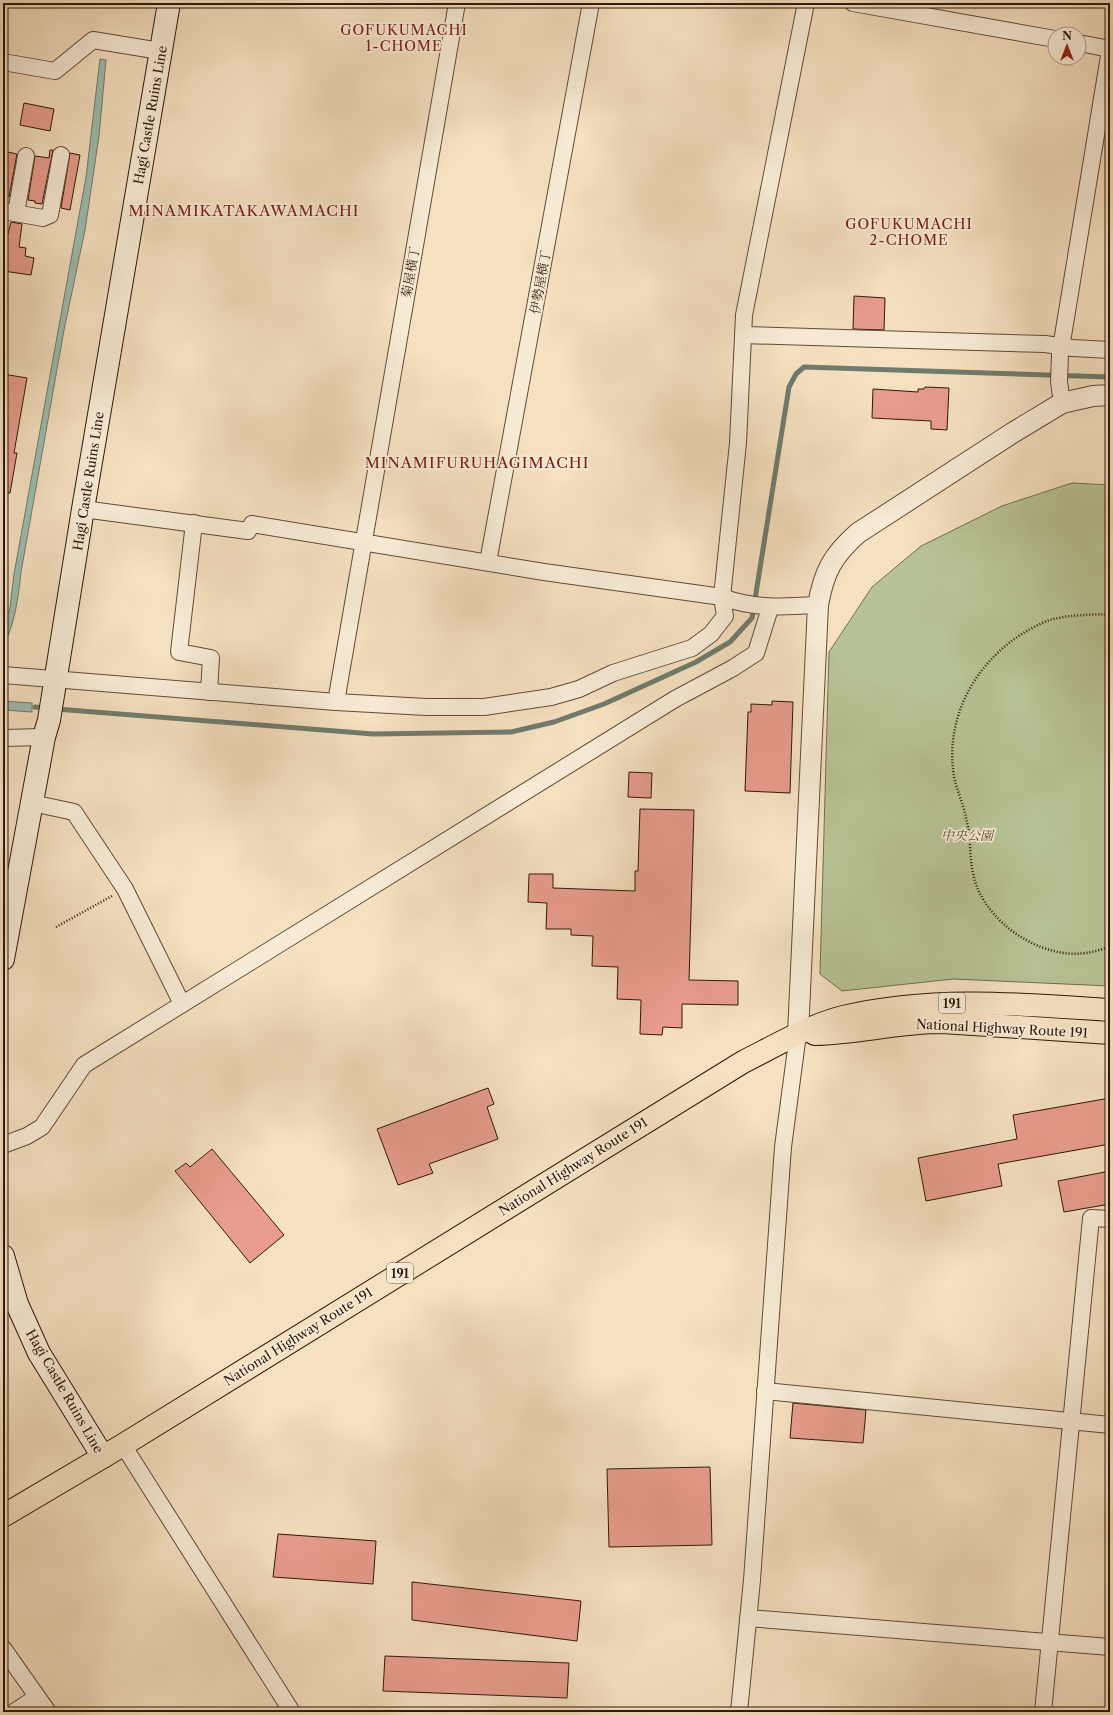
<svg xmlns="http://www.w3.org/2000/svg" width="1113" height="1715" font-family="'Libre Caslon Text','Noto Serif JP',serif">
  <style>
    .green { fill: #b8c395; stroke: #736e4e }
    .water { fill: #9cbdb0; stroke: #707b6d }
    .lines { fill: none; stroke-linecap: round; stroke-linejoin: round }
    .stream { stroke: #707b6d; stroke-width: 5 }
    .building { fill: #e99d8d; stroke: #2e1808 }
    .minor-casing { stroke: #604a36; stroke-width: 18 }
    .tertiary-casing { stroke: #604a36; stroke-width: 22 }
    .secondary-casing { stroke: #2e1808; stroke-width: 24 }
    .trunk-casing { stroke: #2e1808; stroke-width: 24 }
    .path { stroke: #2e1808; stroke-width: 2.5; stroke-dasharray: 1 2; stroke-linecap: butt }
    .minor { stroke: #f8ebd6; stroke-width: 16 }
    .tertiary { stroke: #f8ebd6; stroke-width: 20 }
    .secondary { stroke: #f8ebd6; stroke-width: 22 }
    .trunk { stroke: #f5e0c0; stroke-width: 22 }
    .labels { text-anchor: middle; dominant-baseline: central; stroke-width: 3.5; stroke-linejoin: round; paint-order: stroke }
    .shield { fill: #f8ebd6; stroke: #6b5746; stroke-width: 1 }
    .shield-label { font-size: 12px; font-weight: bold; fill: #2e1808 }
    .street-label { font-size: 13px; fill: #2e1808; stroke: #f8ebd6 }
    .park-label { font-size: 13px; font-style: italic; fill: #574b32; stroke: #f8ebd6 }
    .neighbourhood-label { font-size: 14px; letter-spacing: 1px; fill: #7a1f14; stroke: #f8ebd6 }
    .quarter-label { font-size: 15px; letter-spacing: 1px; fill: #7a1f14; stroke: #f8ebd6 }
  </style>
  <rect width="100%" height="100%" fill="#f5e0c0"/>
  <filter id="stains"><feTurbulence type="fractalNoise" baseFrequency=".005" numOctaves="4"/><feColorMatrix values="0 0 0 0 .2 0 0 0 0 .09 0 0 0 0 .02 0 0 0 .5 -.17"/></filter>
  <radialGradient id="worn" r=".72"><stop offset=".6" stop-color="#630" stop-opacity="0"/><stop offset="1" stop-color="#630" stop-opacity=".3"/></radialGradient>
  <!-- green -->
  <polygon class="green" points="1072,483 1110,485 1110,986 953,979 842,991 820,974 829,652 872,587 921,546 1002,506"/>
  <!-- water -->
  <g class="water">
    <path d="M100,59L106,60L99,136L85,230L64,330L21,572C18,600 15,622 3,648V631L10,607L14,574L86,177Z"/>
    <polygon points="3,701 32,703 32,712 3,710"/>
  </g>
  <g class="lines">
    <!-- stream -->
    <g class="stream">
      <polyline points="35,707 46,708"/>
      <polyline points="56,709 373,734 511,732 554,722 604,704 696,662 730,642 752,618 789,387 796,374 804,367 1110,377"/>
    </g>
  </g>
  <!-- building -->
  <g class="building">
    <polygon points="24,103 54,109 50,131 20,125"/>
    <polygon points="50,150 53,150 42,204 35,203 35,201 28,200 35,156 49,158"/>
    <polygon points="3,151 17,154 9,197 3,195"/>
    <polygon points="70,153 80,155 70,210 61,208"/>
    <polygon points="11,222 22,224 19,247 26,248 25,256 34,258 31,275 3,271 3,233 8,234"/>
    <polygon points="854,296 885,298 884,330 853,329"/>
    <polygon points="3,374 27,378 14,453 17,453 10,493 3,493"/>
    <polygon points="925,387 949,388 947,430 931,429 931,421 872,418 873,389 918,392 918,389 924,389"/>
    <polygon points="772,701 793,702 790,793 745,791 748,712 751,712 751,704 772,705"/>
    <polygon points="629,772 652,773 651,798 628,797"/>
    <polygon points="640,809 694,810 689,980 738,981 738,1005 682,1004 682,1028 663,1027 662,1035 640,1034 641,1000 617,999 618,967 592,966 593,936 571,935 571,929 546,929 547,903 528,902 529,874 553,874 553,888 635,891 635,871 638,871"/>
    <polygon points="488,1088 494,1104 487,1107 498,1139 429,1164 433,1173 398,1185 377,1129"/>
    <polygon points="1110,1098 1110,1144 998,1164 1002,1186 926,1201 918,1158 1017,1139 1013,1115"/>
    <polygon points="212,1149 284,1235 250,1263 175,1171 186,1163 190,1167"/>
    <polygon points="1110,1171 1110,1204 1064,1212 1058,1181"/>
    <polygon points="793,1403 866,1410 863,1443 790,1438"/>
    <polygon points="710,1467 712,1545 609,1547 607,1469"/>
    <polygon points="278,1534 376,1541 373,1584 273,1577"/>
    <polygon points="412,1582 581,1601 577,1641 412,1620"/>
    <polygon points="385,1656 569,1663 567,1698 383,1691"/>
  </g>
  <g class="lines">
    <defs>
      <g id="minor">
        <polyline points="853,3 1055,39"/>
        <polyline points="1079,43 1110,49"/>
        <polyline points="3,62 55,71 93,40 160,51"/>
        <polyline points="3,211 43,218 50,215 61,155"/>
        <polyline points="16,213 26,156"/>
        <polyline points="743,335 1045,344 1073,348 1110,350"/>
        <polyline points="1062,403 1059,382 1060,354 1110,50"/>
        <path d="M83,509L248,531L252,524L544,572L722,597C754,609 784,607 818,605"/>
        <polyline points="194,523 179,652 211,658 209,692"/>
        <polyline points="488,562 591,3"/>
        <polyline points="3,675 336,702 426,707 484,707 551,697 579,689 613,673 692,648 711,634 725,616 722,597 738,443 744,315 806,3"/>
        <polyline points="336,702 457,3"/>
        <polyline points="3,738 44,737"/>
        <polyline points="32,803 74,812 125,889 182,1004"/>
        <polyline points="3,1145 27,1136 42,1127 84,1065 675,699 733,668 756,653 770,608"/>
        <polyline points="765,1391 1110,1425"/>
        <polyline points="123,1445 292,1712"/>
        <polyline points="748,1618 1110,1647"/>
        <polyline points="3,1648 48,1712"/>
        <polyline points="14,1712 37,1697"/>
        <polyline points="739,1712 752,1580 783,1147 798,1034"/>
        <polyline points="1043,1712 1091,1218 1110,1219"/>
      </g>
      <path id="tertiary" d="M798,1034L818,605C824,572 832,556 858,533L1014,432L1062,403L1093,396L1110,395"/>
      <g id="secondary">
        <polyline points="3,959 44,737 49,720 83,509 169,3"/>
        <polyline points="3,1256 17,1304 39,1353 103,1457"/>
      </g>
      <g id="trunk">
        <path d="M815,1034C858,1033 899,1022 942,1022L1110,1033"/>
        <path d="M3,1516L123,1445L743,1062C775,1046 808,1026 843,1017C931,996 1021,1004 1110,1010"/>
      </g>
    </defs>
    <!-- minor casing -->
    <use href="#minor" class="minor-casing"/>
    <!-- tertiary casing -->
    <use href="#tertiary" class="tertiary-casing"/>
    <!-- secondary casing -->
    <use href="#secondary" class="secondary-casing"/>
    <!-- trunk casing -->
    <use href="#trunk" class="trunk-casing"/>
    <!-- path -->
    <g class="path">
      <path d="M1110,618L1104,614C1086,615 1064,615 1047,621C988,645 946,704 953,769C954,785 963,802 966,818C972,841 968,864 977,887C993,927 1043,959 1086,953C1094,952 1102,949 1110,947"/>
      <polyline points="56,927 112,896"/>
    </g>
    <!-- minor -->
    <use href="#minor" class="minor"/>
    <!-- tertiary -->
    <use href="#tertiary" class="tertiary"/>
    <!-- secondary -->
    <use href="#secondary" class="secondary"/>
    <!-- trunk -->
    <use href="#trunk" class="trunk"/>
  </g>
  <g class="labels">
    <!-- shield labels -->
    <g class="shield">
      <rect x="939" y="993" width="26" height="20" rx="3"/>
      <rect x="387" y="1263" width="26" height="20" rx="3"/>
    </g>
    <g class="shield-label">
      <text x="952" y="1003">191</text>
      <text x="400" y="1273">191</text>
    </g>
    <!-- street labels -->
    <g class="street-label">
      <text transform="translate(150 115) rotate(-80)">Hagi Castle Ruins Line</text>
      <text transform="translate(410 272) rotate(-80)">菊屋横丁</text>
      <text transform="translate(540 282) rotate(-80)">伊勢屋横丁</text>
      <text transform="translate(88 481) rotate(-81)">Hagi Castle Ruins Line</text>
      <text transform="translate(1002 1028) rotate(3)">National Highway Route 191</text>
      <text transform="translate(573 1166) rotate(-32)">National Highway Route 191</text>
      <text transform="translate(298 1336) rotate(-32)">National Highway Route 191</text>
      <text transform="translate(65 1391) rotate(60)">Hagi Castle Ruins Line</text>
    </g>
    <!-- park labels -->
    <g class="park-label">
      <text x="967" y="835">中央公園</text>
    </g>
    <!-- neighbourhood labels -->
    <g class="neighbourhood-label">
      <text x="404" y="30">GOFUKUMACHI<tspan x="404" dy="16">1-CHOME</tspan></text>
      <text x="909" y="224">GOFUKUMACHI<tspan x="909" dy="16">2-CHOME</tspan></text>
    </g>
    <!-- quarter labels -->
    <g class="quarter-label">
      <text x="244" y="210">MINAMIKATAKAWAMACHI</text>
      <text x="477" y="462">MINAMIFURUHAGIMACHI</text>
    </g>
  </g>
  <!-- margin -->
  <rect width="1113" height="1715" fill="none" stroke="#f5e0c0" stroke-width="16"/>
  <rect x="4" y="4" width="1105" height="1707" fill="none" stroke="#2e1808" stroke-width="2"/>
  <rect x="8" y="8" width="1097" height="1699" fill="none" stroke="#2e1808"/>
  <!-- north arrow -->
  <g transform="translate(1067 46)"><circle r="19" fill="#f8ebd6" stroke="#a79784"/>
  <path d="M0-3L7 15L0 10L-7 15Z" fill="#8f2418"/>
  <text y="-6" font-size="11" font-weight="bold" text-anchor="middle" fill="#2e1808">N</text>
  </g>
  <rect width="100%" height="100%" filter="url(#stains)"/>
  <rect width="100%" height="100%" fill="url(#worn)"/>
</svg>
